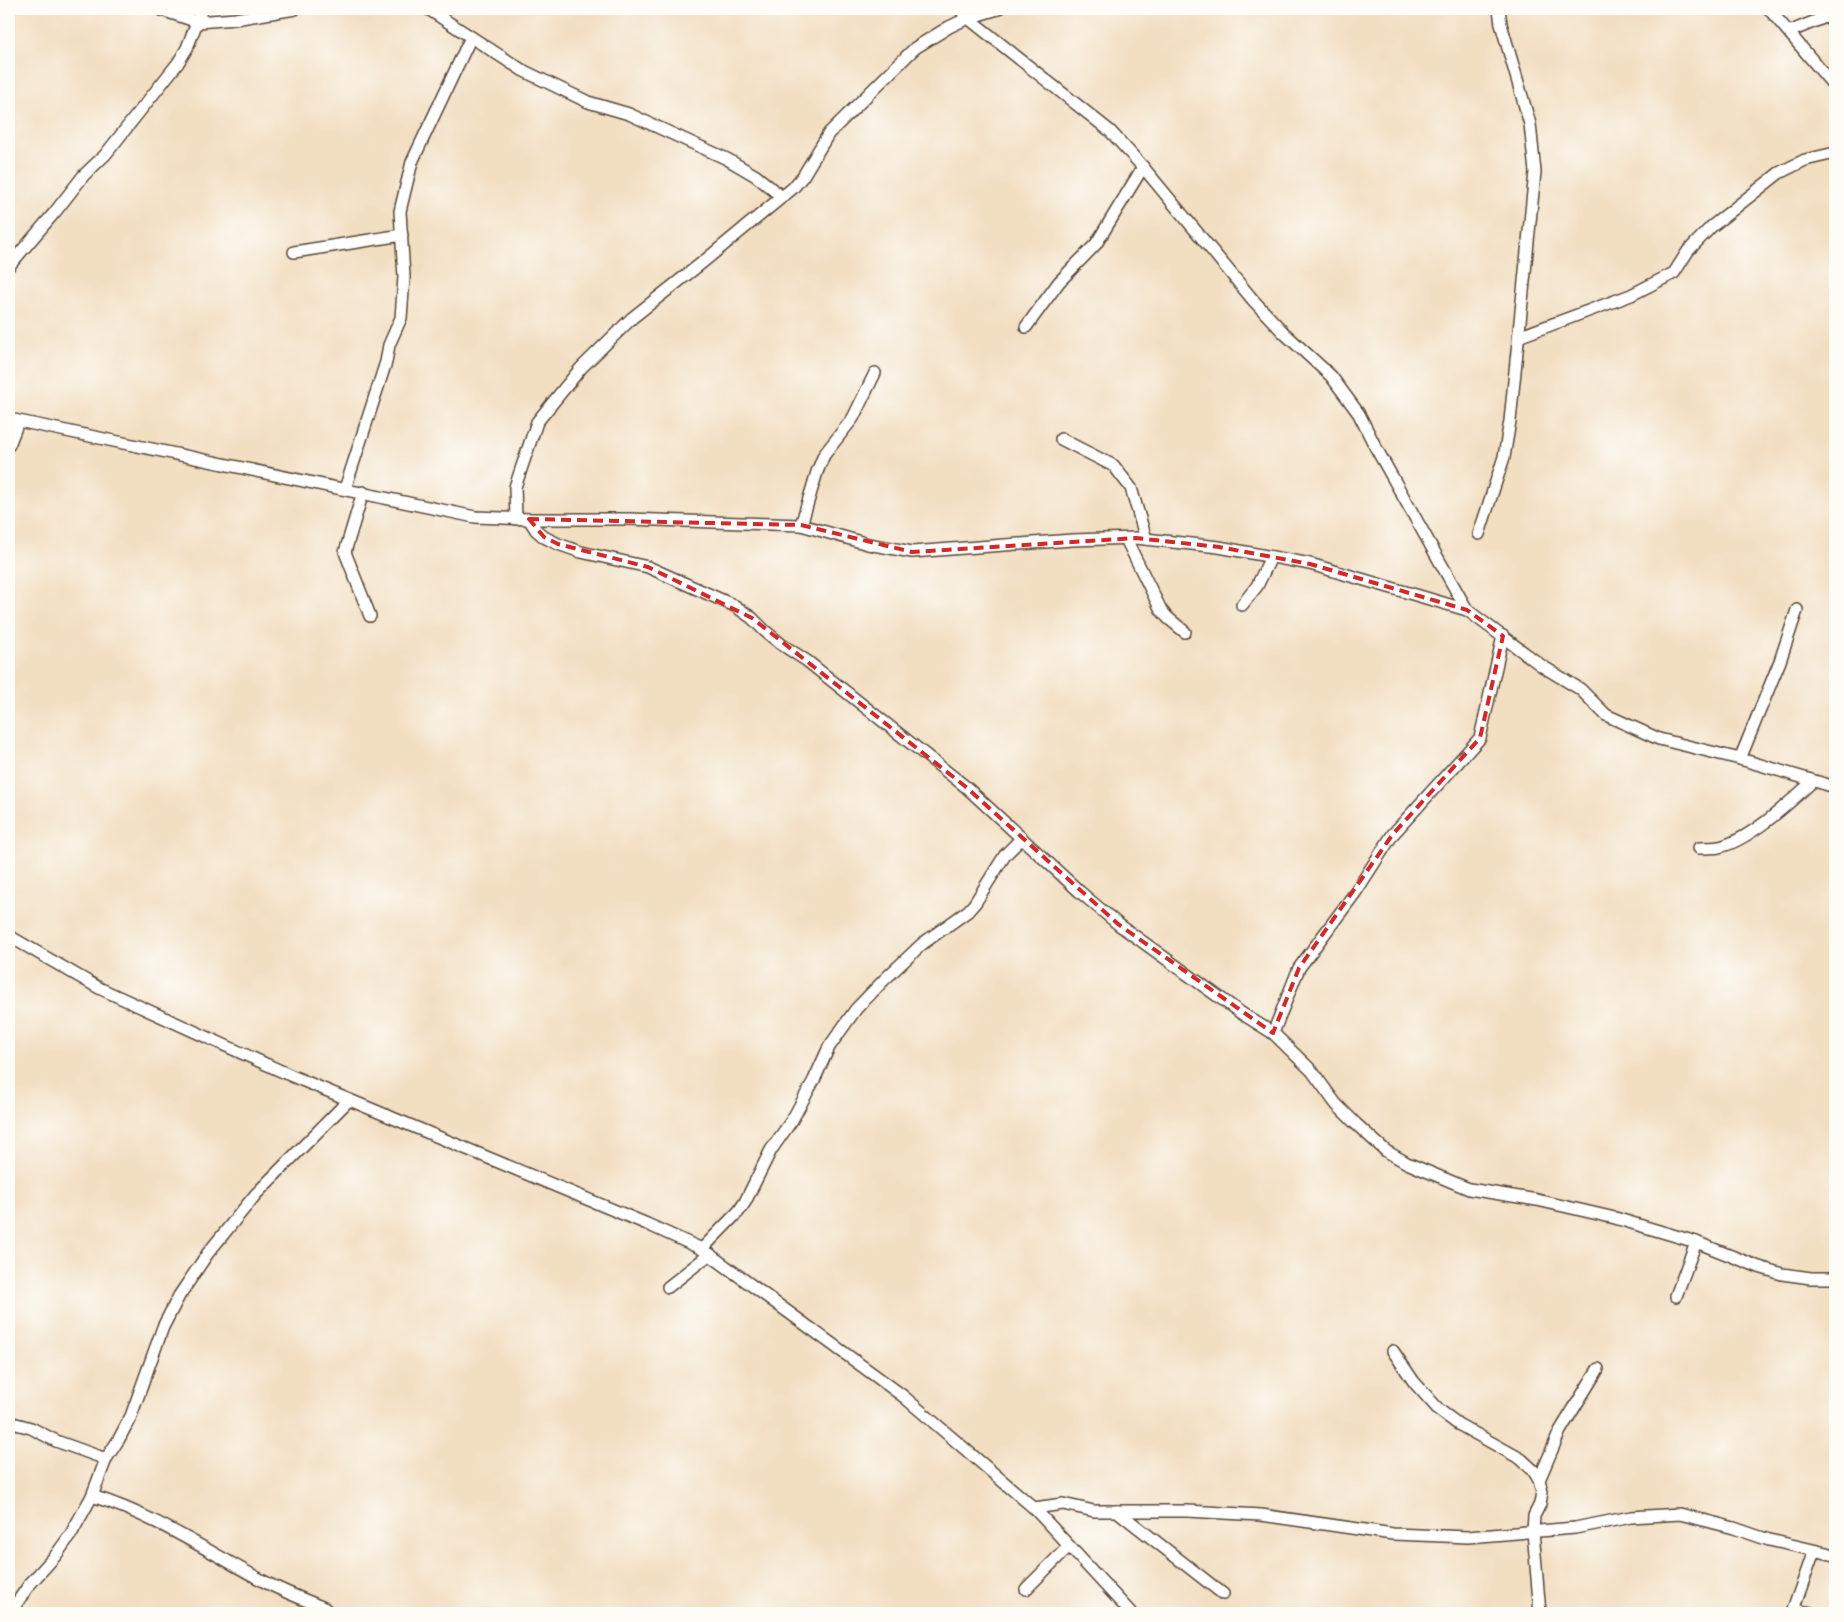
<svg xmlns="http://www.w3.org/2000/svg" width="1844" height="1622" font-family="'IM FELL French Canon',serif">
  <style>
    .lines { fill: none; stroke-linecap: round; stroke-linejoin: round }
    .minor-casing { stroke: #564536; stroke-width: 14 }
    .minor { stroke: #fff; stroke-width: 11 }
    .marked { fill: none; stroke: #d62828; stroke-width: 4; stroke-dasharray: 10 6; stroke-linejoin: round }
  </style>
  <rect width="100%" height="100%" fill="#fdfcf7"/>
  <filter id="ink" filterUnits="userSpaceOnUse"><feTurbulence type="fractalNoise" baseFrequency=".02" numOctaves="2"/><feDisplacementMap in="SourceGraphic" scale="10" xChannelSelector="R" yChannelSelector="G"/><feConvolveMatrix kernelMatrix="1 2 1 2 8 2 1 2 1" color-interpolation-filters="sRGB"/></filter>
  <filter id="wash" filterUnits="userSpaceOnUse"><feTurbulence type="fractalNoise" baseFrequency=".0096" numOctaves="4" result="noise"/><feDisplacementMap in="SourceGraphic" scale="20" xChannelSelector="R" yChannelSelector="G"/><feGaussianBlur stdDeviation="1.12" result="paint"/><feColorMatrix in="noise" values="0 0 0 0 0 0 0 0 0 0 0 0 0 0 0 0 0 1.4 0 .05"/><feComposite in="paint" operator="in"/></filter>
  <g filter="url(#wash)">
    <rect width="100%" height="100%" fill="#f2dec1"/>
  </g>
  <g filter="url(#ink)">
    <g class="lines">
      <defs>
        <g id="minor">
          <polyline points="159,9 198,22 235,19 295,9"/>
          <polyline points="428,9 522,70 588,102 629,114 727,159 756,176 782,197"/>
          <polyline points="960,9 968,18 1110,131 1143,167 1253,300 1283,332 1331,376 1359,414 1376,448 1467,610"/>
          <polyline points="1769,9 1835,87"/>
          <polyline points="1789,32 1835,13"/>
          <polyline points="294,252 402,235"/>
          <polyline points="9,266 55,212 84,175 105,155 178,63 187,48 202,9"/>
          <polyline points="1026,327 1059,282 1096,244 1143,167"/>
          <polyline points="1518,337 1631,295 1674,273 1688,251 1711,227 1779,173 1805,160 1835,153"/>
          <polyline points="9,419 475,517 529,519 629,519 801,525 868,544 912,552 1072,540 1136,538 1219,547 1310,564 1467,610 1542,666 1580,689 1606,715 1659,739 1740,759 1835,787"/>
          <polyline points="1061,439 1114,466 1131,488 1146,539"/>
          <polyline points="9,445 18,422"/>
          <polyline points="345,489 386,362 389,345 401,318 404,277 400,211 412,162 471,37"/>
          <polyline points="363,492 345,552 370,616"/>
          <polyline points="516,519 515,487 537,422 581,368 632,318 703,262 793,188 803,176 829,133 915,48 949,27 968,18 998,9"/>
          <polyline points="529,519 536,530 544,537 558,544 581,552 648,567 735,606 752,618 765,631 781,644 807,661 966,787 1080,892 1118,924 1241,1013 1273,1033 1312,1071 1336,1104 1356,1124 1386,1151 1407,1163 1469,1189 1537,1200 1615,1218 1696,1242 1759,1267 1782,1274 1811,1278 1835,1278"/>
          <polyline points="801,525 817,472 824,455 853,418 875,373"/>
          <polyline points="1479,534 1504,457 1510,421 1535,172 1530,124 1501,24 1499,9"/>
          <polyline points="1126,539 1161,610 1168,618 1185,632"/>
          <polyline points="1242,605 1257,586 1271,557"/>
          <polyline points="1740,759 1780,661 1797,610"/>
          <path d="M1699,848C1705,848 1713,848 1719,847C1750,840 1790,802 1813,781"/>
          <polyline points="9,936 99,988 292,1076 647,1224 702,1249 903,1396 1034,1508 1131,1613"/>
          <polyline points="1273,1033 1299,968 1355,893 1393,834 1480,738 1503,636"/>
          <polyline points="702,1249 739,1211 745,1202 771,1150 792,1120 814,1080 829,1047 856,1009 884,980 922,944 968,911 975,903 1005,855 1022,838"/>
          <polyline points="668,1287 710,1254"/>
          <polyline points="1676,1296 1696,1242"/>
          <polyline points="1393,1351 1414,1382 1439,1410 1458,1424 1521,1459 1533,1470 1539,1480 1542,1492 1540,1504 1534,1516 1533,1531 1540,1613"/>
          <polyline points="9,1422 31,1428 56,1441 106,1459"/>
          <polyline points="1539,1480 1560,1431 1598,1369"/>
          <path d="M92,1496C155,1515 210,1553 267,1583C285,1592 305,1600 324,1608L330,1613"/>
          <polyline points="1034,1508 1063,1504 1094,1511 1187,1511 1261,1515 1393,1534 1468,1537 1575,1528 1631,1517 1680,1514 1734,1528 1769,1540 1835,1555"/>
          <polyline points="1117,1511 1223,1594"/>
          <polyline points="1026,1589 1069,1546"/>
          <polyline points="10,1613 29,1585 56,1555 71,1534 92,1496 106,1459 119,1439 131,1416 163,1327 179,1296 208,1253 256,1194 349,1100"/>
          <polyline points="1811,1613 1793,1610 1814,1551"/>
        </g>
      </defs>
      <!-- minor casing -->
      <use href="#minor" class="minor-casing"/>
      <!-- minor -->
      <use href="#minor" class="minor"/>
    </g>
  </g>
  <!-- marked area -->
  <path class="marked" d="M529,519L801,525L912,552L1136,538L1219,547L1310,564L1467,610L1503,636L1480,738L1393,834L1299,968L1273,1033L1118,924L966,787L752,618L648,567L558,544L544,537Z"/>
  <!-- margin -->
  <rect width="1844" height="1622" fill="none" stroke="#fdfcf7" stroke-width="30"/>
</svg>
